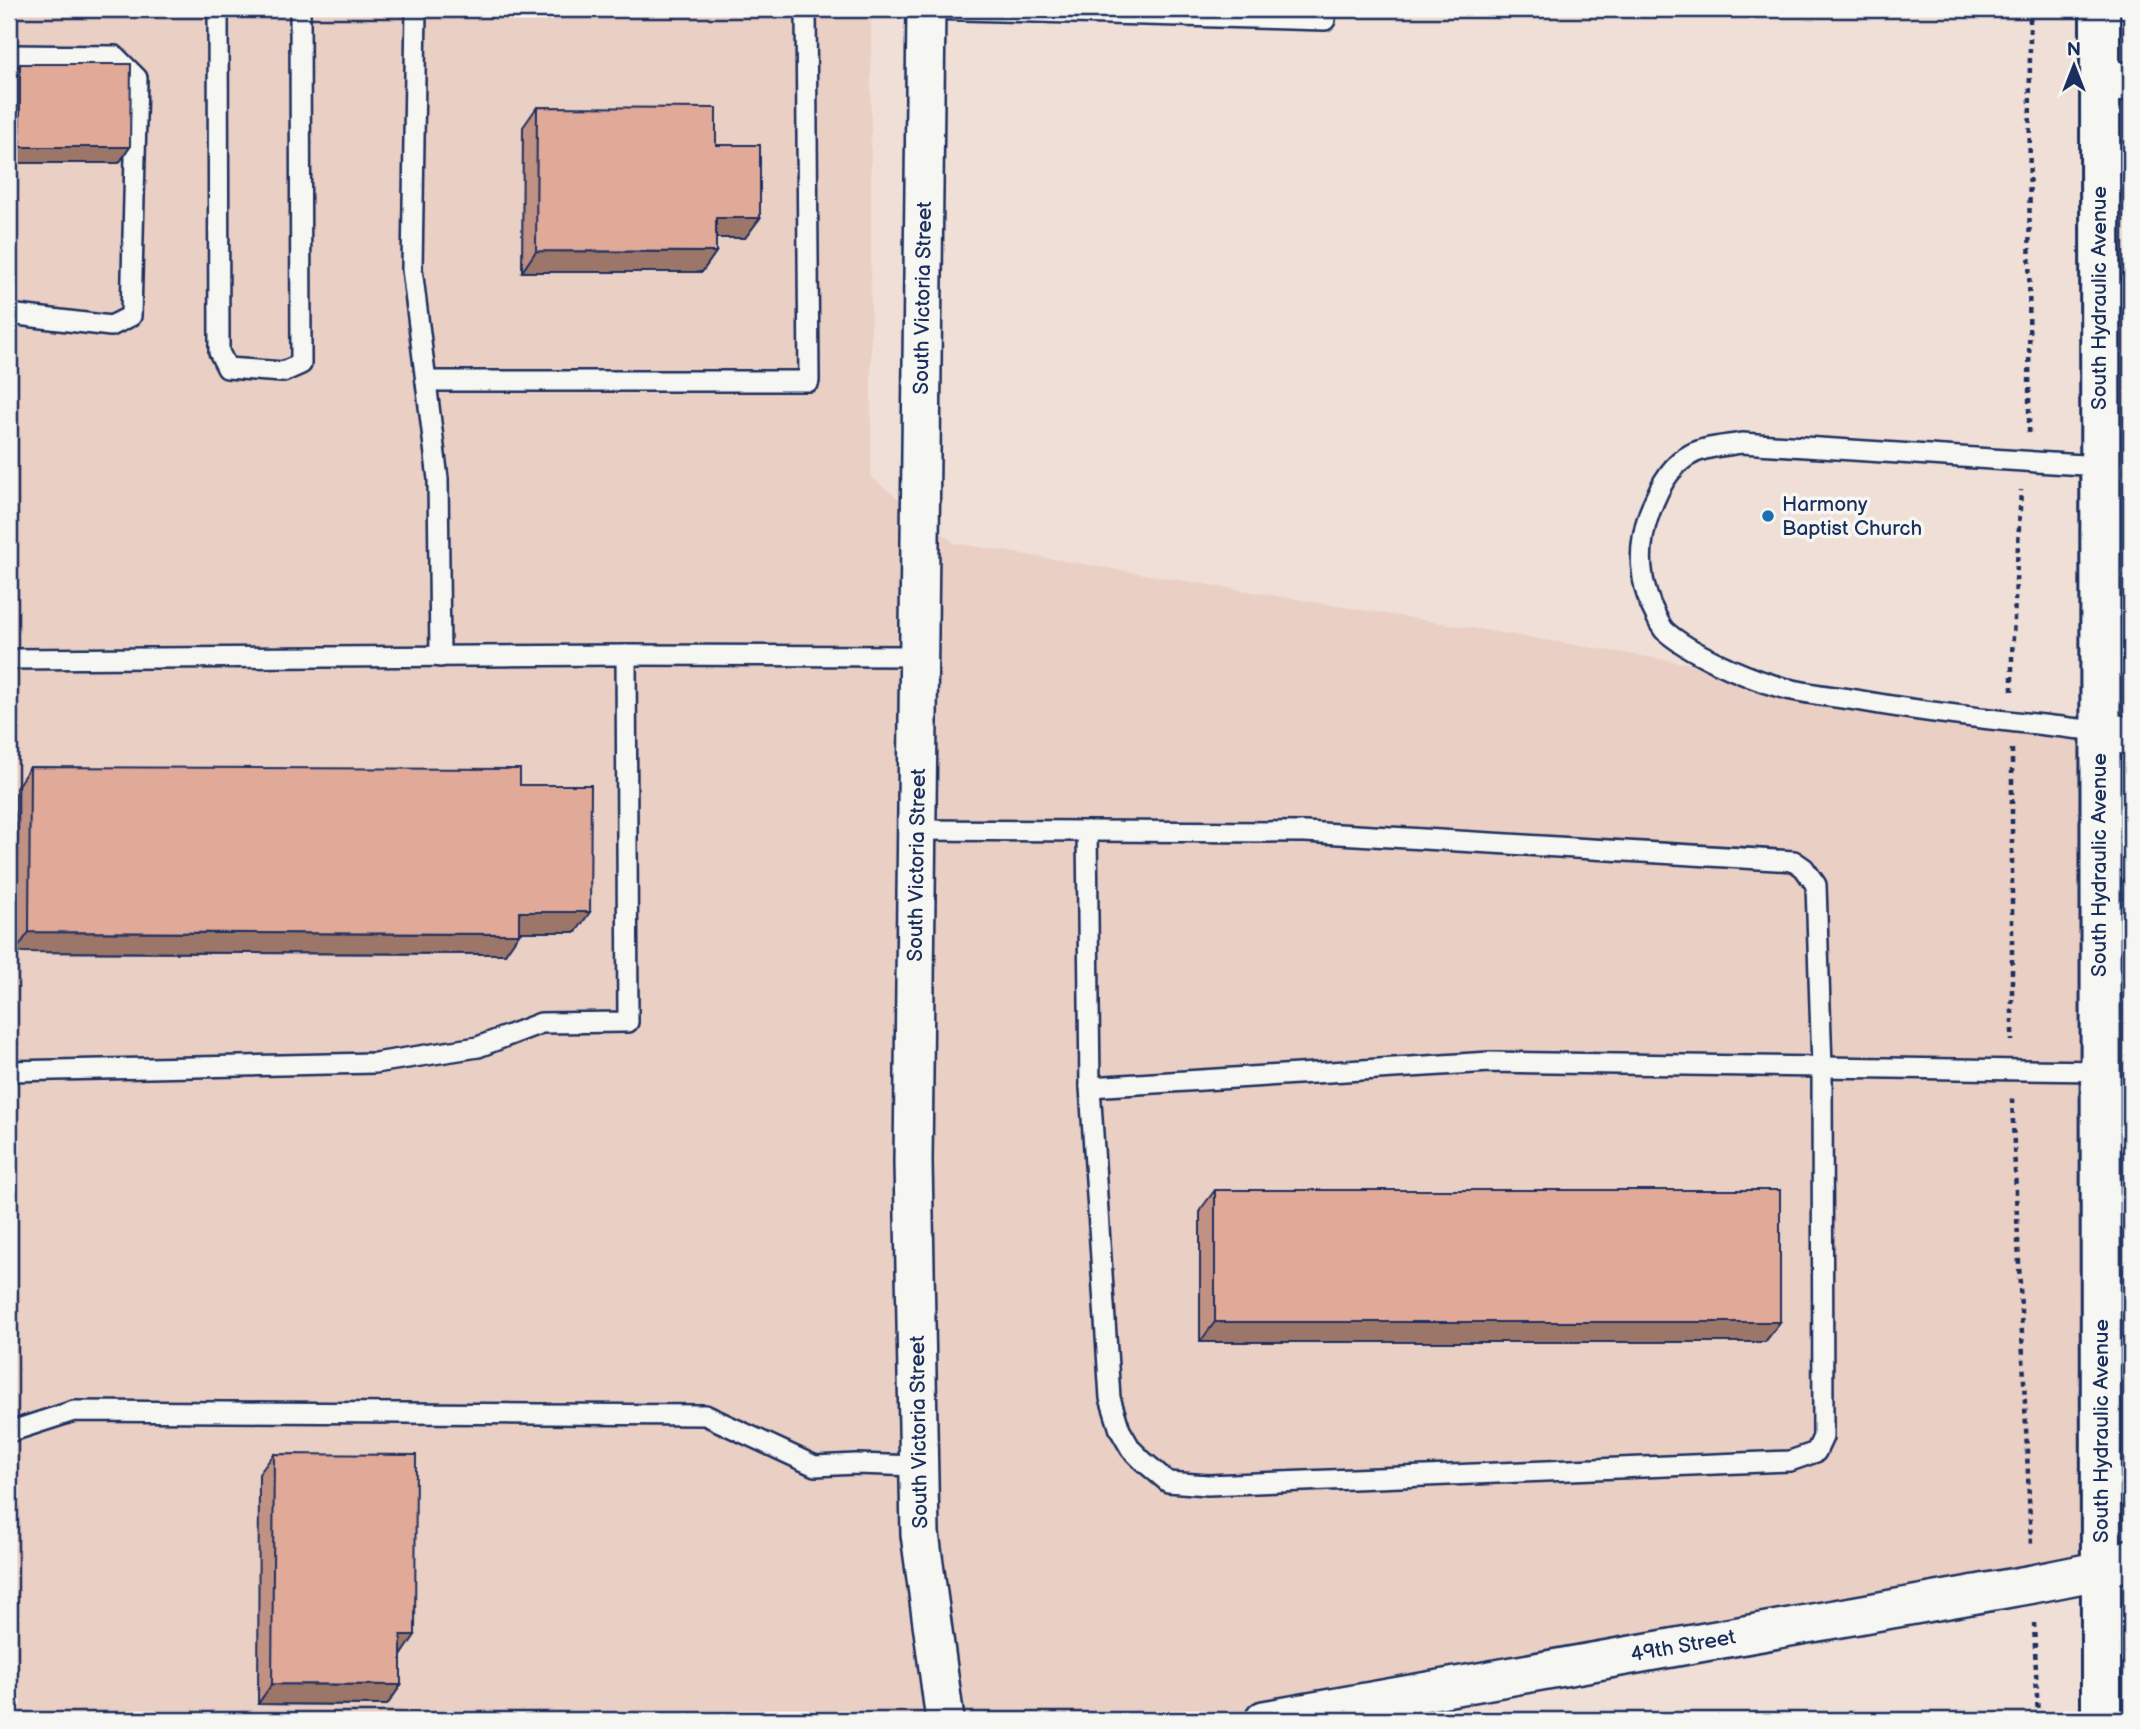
<svg xmlns="http://www.w3.org/2000/svg" width="2140" height="1729" font-family="'Balsamiq Sans',sans-serif">
  <style>
    .built { fill: #eacfc4 }
    .lines { fill: none; stroke-linecap: round; stroke-linejoin: round }
    .lane-casing { stroke: #1b2f5e; stroke-width: 24 }
    .street-casing { stroke: #1b2f5e; stroke-width: 42 }
    .secondary-casing { stroke: #1b2f5e; stroke-width: 44 }
    .path { stroke: #1b2f5e; stroke-width: 4.5; stroke-dasharray: 5 5; stroke-linecap: butt }
    .lane { stroke: #f6f6f2; stroke-width: 19 }
    .street { stroke: #f6f6f2; stroke-width: 37 }
    .secondary { stroke: #f6f6f2; stroke-width: 38 }
    .wall { fill: #c19183; stroke: #1b2f5e; stroke-width: 2 }
    .shaded-wall { fill: #9d766a; stroke: #1b2f5e; stroke-width: 2 }
    .building { fill: #e0a998; stroke: #1b2f5e; stroke-width: 2 }
    .poi-dot { fill: #1f6fb2; stroke: #f6f6f2; stroke-width: 2.5 }
    .labels { text-anchor: middle; dominant-baseline: central; stroke-width: 7; stroke-linejoin: round; paint-order: stroke }
    .street-label { font-size: 21px; fill: #1b2f5e; stroke: #f6f6f2 }
    .poi-label { font-size: 21px; fill: #1b2f5e; stroke: #f6f6f2; text-anchor: start }
  </style>
  <rect width="100%" height="100%" fill="#efdfd7"/>
  <filter id="ink" filterUnits="userSpaceOnUse"><feTurbulence type="fractalNoise" baseFrequency=".0143" numOctaves="2"/><feDisplacementMap in="SourceGraphic" scale="14" xChannelSelector="R" yChannelSelector="G"/><feConvolveMatrix kernelMatrix="1 2 1 2 8 2 1 2 1" color-interpolation-filters="sRGB"/></filter>
  <g filter="url(#ink)">
    <!-- built -->
    <polygon class="built" points="9,9 871,9 871,477 954,543 2099,731 2102,1570 1200,1720 9,1720"/>
    <g class="lines">
      <defs>
        <g id="lane">
          <polyline points="218,9 219,352 227,368 283,372 301,364 300,9"/>
          <polyline points="416,9 412,269 438,479 440,657"/>
          <polyline points="926,9 1325,20 1325,9"/>
          <polyline points="9,55 115,56 137,78 131,316 111,326 9,314"/>
          <polyline points="426,381 809,381 806,9"/>
          <polyline points="9,659 626,655 919,656"/>
          <path d="M2099,731C2020,722 1940,715 1862,701C1833,696 1801,694 1773,685C1741,675 1688,652 1664,630C1661,626 1658,621 1656,616C1639,585 1637,548 1649,514C1659,486 1674,456 1705,449C1717,446 1730,445 1742,443L2099,466"/>
          <polyline points="917,830 1087,831 1090,1087 1490,1062 2100,1071"/>
          <polyline points="1087,831 1305,832 1794,861 1804,868 1816,885 1822,1067 1823,1437 1816,1452 1790,1461 1208,1485 1168,1482 1143,1461 1131,1449 1120,1430 1110,1398 1090,1087"/>
          <polyline points="9,1071 375,1063 478,1047 541,1023 628,1022 626,655"/>
          <polyline points="9,1432 74,1411 705,1415 815,1466 856,1464 919,1466"/>
        </g>
        <g id="street">
          <polyline points="926,9 913,1162 920,1534 945,1720"/>
          <polyline points="2100,77 2131,83"/>
          <polyline points="2099,731 2131,736"/>
          <polyline points="1264,1720 2033,1584 2102,1570 2131,1558"/>
        </g>
        <polyline id="secondary" points="2100,9 2101,1720"/>
      </defs>
      <!-- lane casing -->
      <use href="#lane" class="lane-casing"/>
      <!-- street casing -->
      <use href="#street" class="street-casing"/>
      <!-- secondary casing -->
      <use href="#secondary" class="secondary-casing"/>
      <!-- path -->
      <g class="path">
        <polyline points="2029,433 2030,9"/>
        <polyline points="2012,691 2012,655 2021,490"/>
        <polyline points="2012,749 2012,1041"/>
        <polyline points="2012,1099 2031,1545"/>
        <polyline points="2034,1623 2038,1720"/>
      </g>
      <!-- lane -->
      <use href="#lane" class="lane"/>
      <!-- street -->
      <use href="#street" class="street"/>
      <!-- secondary -->
      <use href="#secondary" class="secondary"/>
    </g>
    <!-- wall -->
    <g class="wall">
      <polygon points="20,64 130,147 119,163 9,163 9,79"/>
      <polygon points="537,107 716,145 760,218 745,238 716,238 716,252 702,272 522,272 523,127"/>
      <polygon points="30,767 520,785 576,932 519,932 505,954 15,952 16,788"/>
      <polygon points="1215,1190 1780,1322 1765,1342 1200,1342 1200,1210"/>
      <polygon points="274,1454 401,1655 401,1685 387,1705 258,1704 259,1474"/>
    </g>
    <!-- shaded-wall -->
    <g class="shaded-wall">
      <polygon points="20,147 130,147 119,163 9,163"/>
      <polygon points="716,218 760,218 745,238 702,238"/>
      <polygon points="536,251 716,252 702,272 522,272"/>
      <polygon points="519,912 590,912 576,932 505,932"/>
      <polygon points="29,932 519,934 505,954 15,952"/>
      <polygon points="1215,1322 1780,1322 1765,1342 1200,1342"/>
      <polygon points="401,1635 415,1635 401,1656"/>
      <polygon points="272,1684 401,1685 387,1705 258,1704"/>
    </g>
    <!-- building -->
    <g class="building">
      <polygon points="20,64 131,64 130,147 20,147"/>
      <polygon points="537,107 716,108 716,145 760,145 760,218 716,218 716,252 536,251"/>
      <polygon points="30,767 520,769 520,785 591,785 590,912 519,912 519,934 29,932"/>
      <rect x="1215" y="1190" width="565" height="132"/>
      <polygon points="274,1454 416,1455 415,1635 401,1635 401,1685 272,1684"/>
    </g>
  </g>
  <!-- markers -->
  <circle class="poi-dot" cx="1768" cy="516" r="7"/>
  <g class="labels">
    <!-- street labels -->
    <g class="street-label">
      <text transform="translate(923 298) rotate(-89)">South Victoria Street</text>
      <text transform="translate(2099 298) rotate(-90)">South Hydraulic Avenue</text>
      <text transform="translate(917 865) rotate(-89)">South Victoria Street</text>
      <text transform="translate(2099 865) rotate(-90)">South Hydraulic Avenue</text>
      <text transform="translate(2101 1431) rotate(-90)">South Hydraulic Avenue</text>
      <text transform="translate(919 1432) rotate(-91)">South Victoria Street</text>
      <text transform="translate(1683 1646) rotate(-10)">49th Street</text>
    </g>
    <!-- poi labels -->
    <g class="poi-label">
      <text x="1782" y="504">Harmony<tspan x="1782" dy="24">Baptist Church</tspan></text>
    </g>
  </g>
  <!-- margin -->
  <rect width="2140" height="1729" fill="none" stroke="#f6f6f2" stroke-width="35"/>
  <rect x="18" y="18" width="2105" height="1694" fill="none" stroke="#1b2f5e" stroke-width="2.5" filter="url(#ink)"/>
  <!-- north arrow -->
  <g transform="translate(2074 66)" stroke="#f6f6f2" stroke-width="5" paint-order="stroke">
  <path d="M0-5L12 26L0 18L-12 26Z" fill="#1b2f5e"/>
  <text y="-10" font-size="19" font-weight="bold" text-anchor="middle" fill="#1b2f5e">N</text>
  </g>
</svg>
